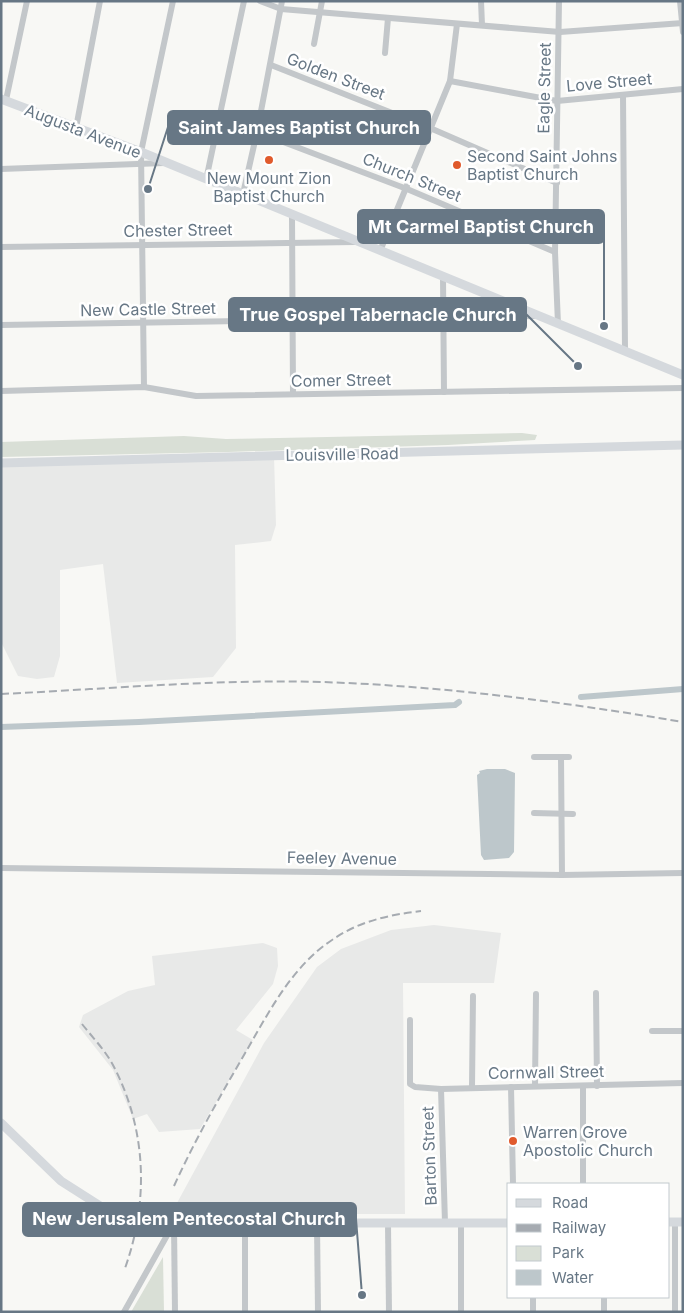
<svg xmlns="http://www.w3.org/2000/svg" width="684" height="1313" font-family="Inter,sans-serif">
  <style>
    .built { fill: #e8e9e8 }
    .green { fill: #d9dfd6 }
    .water { fill: #bdc7cb }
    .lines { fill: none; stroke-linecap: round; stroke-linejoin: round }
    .canal { stroke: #bdc7cb; stroke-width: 6 }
    .minor { stroke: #c3c7ca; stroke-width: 6 }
    .secondary { stroke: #d5d9dd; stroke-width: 9 }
    .rail { stroke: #a6abb1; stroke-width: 2; stroke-dasharray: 8 4; stroke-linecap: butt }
    .poi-dot { fill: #e05a2c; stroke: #fff; stroke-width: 2 }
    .labels { text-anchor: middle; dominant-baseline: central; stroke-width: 5; stroke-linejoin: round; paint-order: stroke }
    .street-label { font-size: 16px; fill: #677785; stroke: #fff }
    .poi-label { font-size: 16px; fill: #677785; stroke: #fff; text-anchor: start }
    .leader { fill: none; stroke: #677785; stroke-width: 2 }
    .callout-dot { fill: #677785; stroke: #fff; stroke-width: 2 }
    .callout { fill: #677785; stroke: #677785; stroke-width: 2 }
    .callout-label { font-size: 18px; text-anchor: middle; font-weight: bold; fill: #fff }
  </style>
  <rect width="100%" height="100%" fill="#f8f8f5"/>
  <!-- built -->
  <g class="built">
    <polygon points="274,456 276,525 271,541 235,545 236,648 213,677 117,683 103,564 60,570 60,656 54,677 37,679 18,676 1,642 1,463"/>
    <polygon points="434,925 501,933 494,983 403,983 405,1214 171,1214 264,1043 317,967 341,949 391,930"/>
    <polygon points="263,943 277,948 278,966 273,984 236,1030 253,1040 200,1129 159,1132 147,1114 133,1119 113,1070 79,1027 83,1015 128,991 155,985 152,956"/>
  </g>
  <!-- green -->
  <g class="green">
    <polygon points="522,433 537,435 535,440 448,445 228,452 1,457 1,442 184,436 226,439"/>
    <polygon points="163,1257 164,1312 131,1312"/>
  </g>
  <!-- water -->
  <polygon class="water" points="487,769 505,769 515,773 514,852 509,858 484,860 481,855 477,775 480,773 479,771"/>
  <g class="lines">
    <!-- canal -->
    <g class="canal">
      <polyline points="581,697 683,689"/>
      <polyline points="1,727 139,722 455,705 459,702"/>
    </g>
    <!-- minor -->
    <g class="minor">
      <polyline points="260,1 281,9 560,32 683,23"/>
      <polyline points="481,1 482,25"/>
      <polyline points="680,1 683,32"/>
      <polyline points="314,44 322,1"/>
      <polyline points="385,53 388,18"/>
      <polyline points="271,65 430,128 557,183"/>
      <polyline points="450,81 557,101 683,89"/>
      <polyline points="623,95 625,350"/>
      <polyline points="6,100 27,1"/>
      <polyline points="76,128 100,1"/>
      <polyline points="257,132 407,189 555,252"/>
      <polyline points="1,169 164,163"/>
      <polyline points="206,180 244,1"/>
      <polyline points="243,194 257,132 282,1"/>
      <polyline points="292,216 293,394"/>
      <polyline points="1,247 355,242"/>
      <polyline points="380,251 450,81 457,24"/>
      <polyline points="443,277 444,392"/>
      <polyline points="558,324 555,252 559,1"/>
      <polyline points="1,325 534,316"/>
      <polyline points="144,387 141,152 173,1"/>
      <polyline points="1,391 144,387 196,396 683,388"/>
      <polyline points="534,757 569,757"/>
      <polyline points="561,757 562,875"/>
      <polyline points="534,813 573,814"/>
      <polyline points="1,868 562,875 683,873"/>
      <polyline points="596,993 597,1086"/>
      <polyline points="410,1020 410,1084 415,1087 441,1089 683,1083"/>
      <polyline points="652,1031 683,1031"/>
      <polyline points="535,1086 536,994"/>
      <polyline points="472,1087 473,996"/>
      <polyline points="511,1087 513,1184"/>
      <polyline points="441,1089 445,1223"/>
      <polyline points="583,1184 583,1086"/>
      <polyline points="245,1222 245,1312"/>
      <polyline points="174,1224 175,1312"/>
      <polyline points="317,1224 318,1312"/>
      <polyline points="388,1224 389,1312"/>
      <polyline points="604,1297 604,1312"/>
      <polyline points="124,1312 174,1223"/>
      <polyline points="461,1312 461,1223"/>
      <polyline points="533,1312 533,1297"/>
      <polyline points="675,1312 675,1222"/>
    </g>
    <!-- secondary -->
    <g class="secondary">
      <polyline points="1,99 141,152 683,375"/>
      <polyline points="1,463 683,445"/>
      <polyline points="1,1123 61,1181 108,1211 164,1223 508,1223"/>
      <polyline points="668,1222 683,1222"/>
    </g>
    <!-- rail -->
    <g class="rail">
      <path d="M1,694C108,689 215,679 322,682C443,686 564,702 683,722"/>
      <path d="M82,1024C93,1038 106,1051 114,1067C147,1131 149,1203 124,1271"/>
      <path d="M174,1186C195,1140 219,1098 244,1055C268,1014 291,967 332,940C359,921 389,915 421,911"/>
    </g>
  </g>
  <!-- markers -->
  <g class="poi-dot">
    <circle cx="269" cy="160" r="5"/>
    <circle cx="457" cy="165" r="5"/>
    <circle cx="513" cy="1141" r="5"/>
  </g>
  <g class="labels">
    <!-- street labels -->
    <g class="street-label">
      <text transform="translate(336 76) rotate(21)">Golden Street</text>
      <text transform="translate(609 82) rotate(-5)">Love Street</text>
      <text transform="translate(544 88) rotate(-89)">Eagle Street</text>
      <text transform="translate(83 131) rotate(21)">Augusta Avenue</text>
      <text transform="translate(412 177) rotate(22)">Church Street</text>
      <text transform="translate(178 230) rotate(-1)">Chester Street</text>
      <text transform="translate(148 309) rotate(-1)">New Castle Street</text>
      <text transform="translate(341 380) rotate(-1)">Comer Street</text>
      <text transform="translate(342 454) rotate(-1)">Louisville Road</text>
      <text transform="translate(342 858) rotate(1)">Feeley Avenue</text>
      <text transform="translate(546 1072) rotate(-1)">Cornwall Street</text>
      <text transform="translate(429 1156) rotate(-92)">Barton Street</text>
    </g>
    <!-- poi labels -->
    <g class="poi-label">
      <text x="467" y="156">Second Saint Johns<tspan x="467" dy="18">Baptist Church</tspan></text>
      <text x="269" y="178" text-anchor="middle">New Mount Zion<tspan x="269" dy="18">Baptist Church</tspan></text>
      <text x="523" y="1132">Warren Grove<tspan x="523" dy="18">Apostolic Church</tspan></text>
    </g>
  </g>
  <!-- callouts -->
  <path class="leader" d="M148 189L168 127M604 326L604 226M578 366L526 314M362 1295L356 1219"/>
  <g class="callout-dot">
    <circle cx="148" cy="189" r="5"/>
    <circle cx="604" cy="326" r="5"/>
    <circle cx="578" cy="366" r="5"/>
    <circle cx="362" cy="1295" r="5"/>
  </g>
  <g class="callout">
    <rect x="168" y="111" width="262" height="33" rx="5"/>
    <rect x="358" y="210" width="246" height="33" rx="5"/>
    <rect x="229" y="298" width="297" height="33" rx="5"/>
    <rect x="23" y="1203" width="333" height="33" rx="5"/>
  </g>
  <g class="callout-label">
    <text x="299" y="134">Saint James Baptist Church</text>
    <text x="481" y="233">Mt Carmel Baptist Church</text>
    <text x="378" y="321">True Gospel Tabernacle Church</text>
    <text x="189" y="1225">New Jerusalem Pentecostal Church</text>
  </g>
  <!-- border -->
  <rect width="684" height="1313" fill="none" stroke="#677785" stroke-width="5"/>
  <!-- legend -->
  <rect x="507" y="1183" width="162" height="115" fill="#ffffff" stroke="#c2c9ce"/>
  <rect x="516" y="1199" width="25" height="8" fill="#d5d9dd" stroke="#c2c9ce"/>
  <text x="552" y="1208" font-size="15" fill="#677785">Road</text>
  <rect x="516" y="1224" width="25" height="8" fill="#a6abb1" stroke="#c2c9ce"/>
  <text x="552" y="1233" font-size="15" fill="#677785">Railway</text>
  <rect x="516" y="1246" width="25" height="15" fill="#d9dfd6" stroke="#c2c9ce"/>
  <text x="552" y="1258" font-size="15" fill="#677785">Park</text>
  <rect x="516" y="1270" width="25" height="15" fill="#bdc7cb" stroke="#c2c9ce"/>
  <text x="552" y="1283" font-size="15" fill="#677785">Water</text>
</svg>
